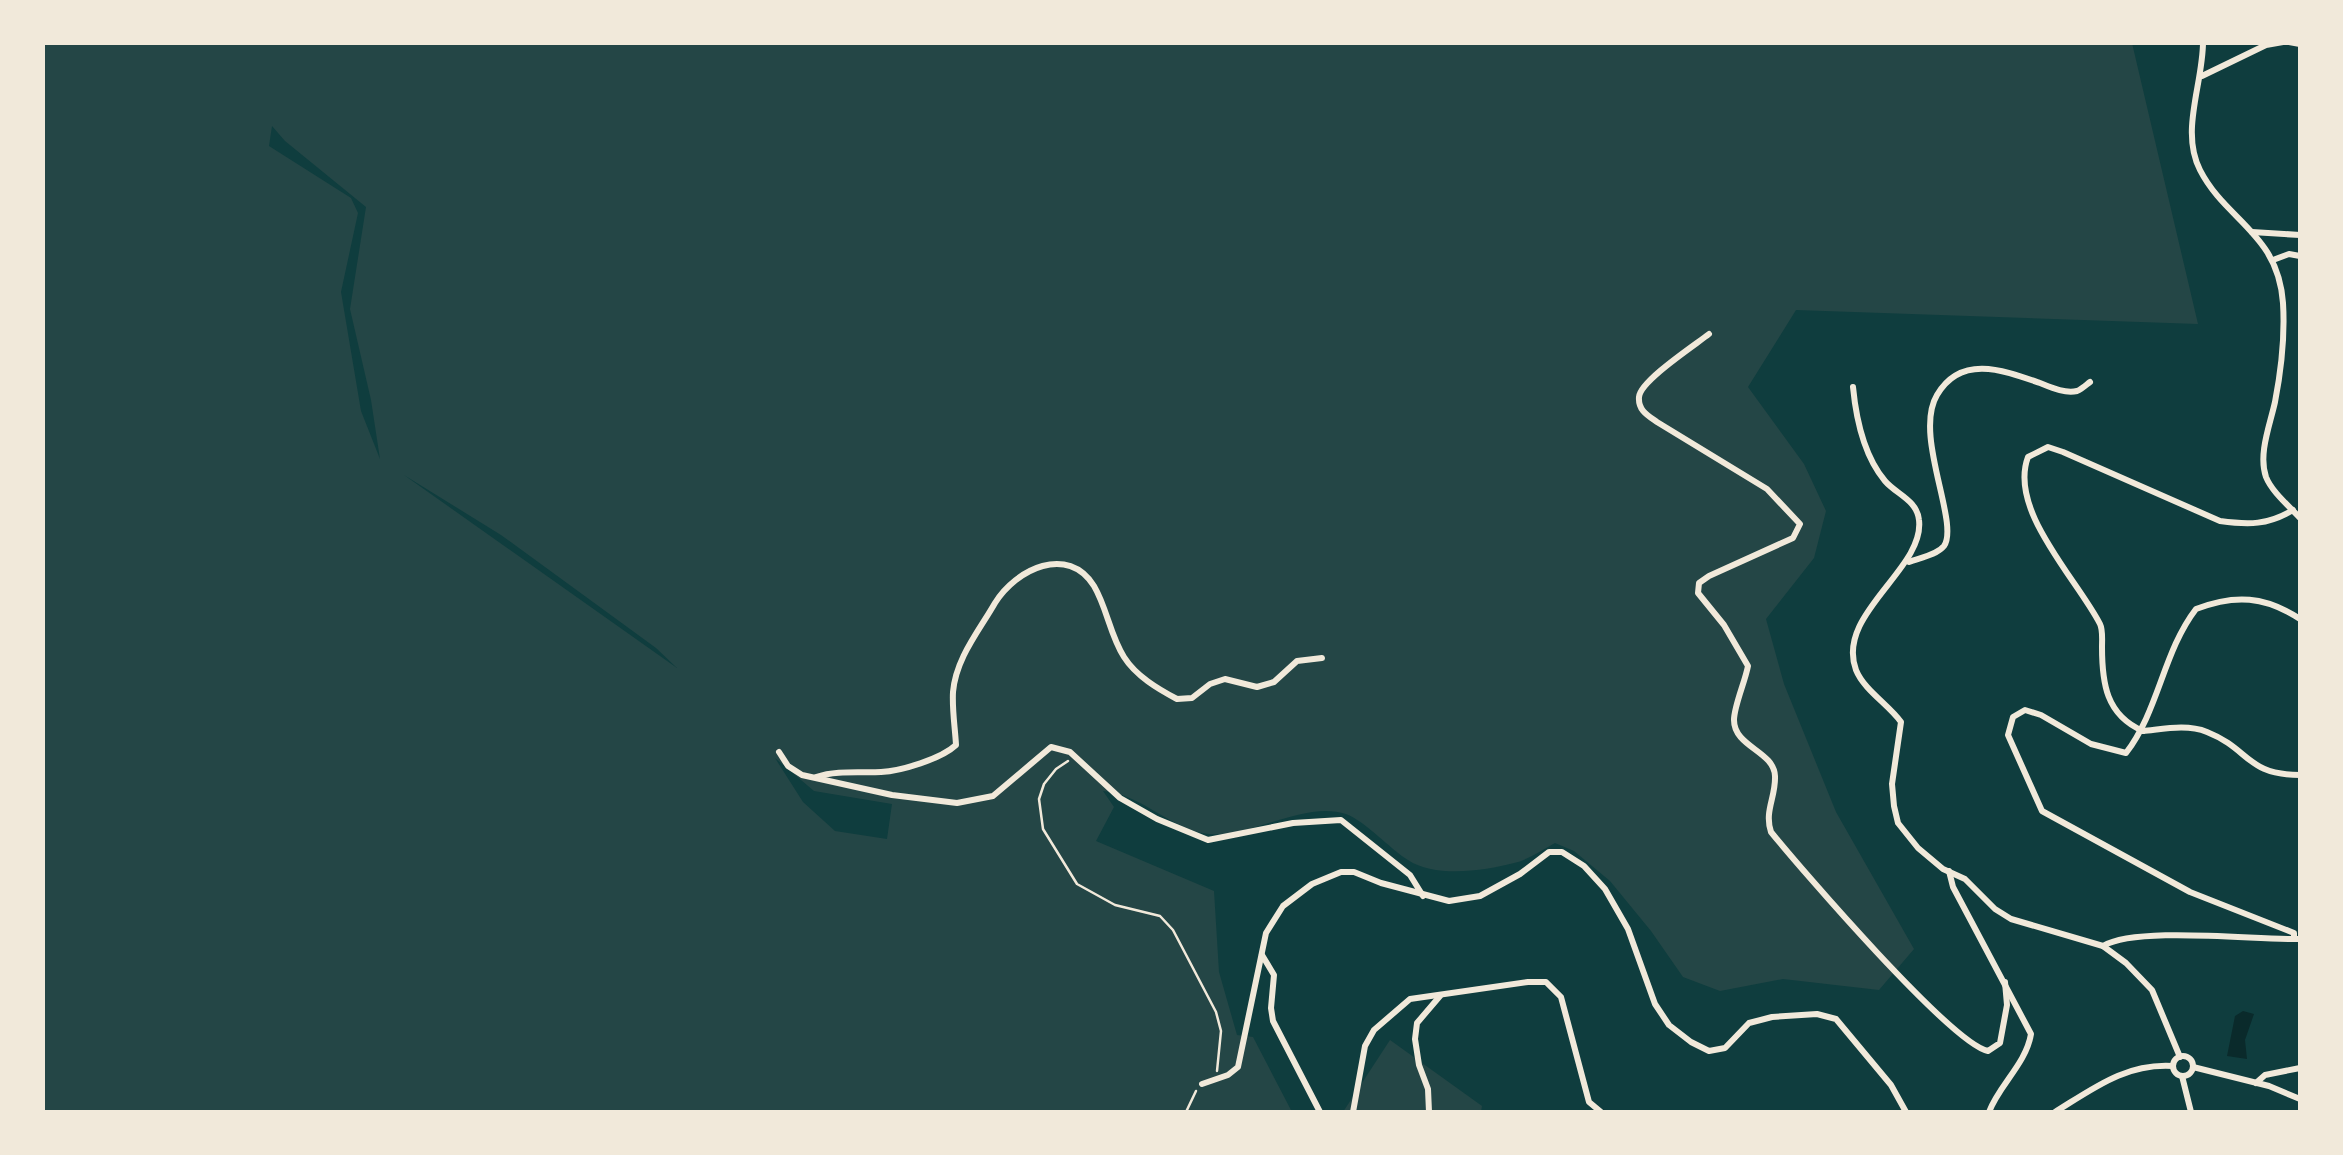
<svg xmlns="http://www.w3.org/2000/svg" width="2343" height="1155" font-family="Cabin,sans-serif">
  <style>
    .green { fill: #244646; fill-rule: evenodd }
    .water { fill: #0a2a2b }
    .lines { fill: none; stroke-linecap: round; stroke-linejoin: round }
    .path { stroke: #f1e9da; stroke-width: 2.5 }
    .minor { stroke: #f1e9da; stroke-width: 6 }
  </style>
  <rect width="100%" height="100%" fill="#0f3d3e"/>
  <!-- green -->
  <g class="green">
    <path d="M42,43H2132L2198,324L1796,310L1748,387L1804,464L1826,511L1814,558L1766,619L1784,684L1836,812L1914,949L1879,990L1783,979L1720,991L1683,977L1651,931L1610,881L1574,851L1555,843C1542,850 1528,860 1514,863C1484,871 1435,878 1408,860C1390,849 1365,821 1346,814C1305,800 1251,838 1209,834C1171,830 1142,794 1103,791L1114,807L1096,841L1214,891L1219,972L1237,1035L1253,1037L1292,1112H43ZM272,126L285,141L366,207L350,309L371,400L380,459L361,411L341,292L358,213L351,198L269,146ZM404,475L501,535L656,648L677,668ZM775,758L814,791L892,804L887,839L835,831L803,802Z"/>
    <polygon points="1390,1040 1482,1106 1481,1112 1343,1112"/>
  </g>
  <!-- water -->
  <polygon class="water" points="2243,1011 2254,1014 2245,1040 2247,1059 2227,1056 2235,1016"/>
  <g class="lines">
    <!-- path -->
    <g class="path">
      <polyline points="1068,761 1056,769 1044,784 1039,799 1043,829 1077,884 1115,905 1160,916 1173,930 1216,1012 1221,1031 1217,1071"/>
      <polyline points="1186,1112 1196,1091"/>
    </g>
    <!-- minor -->
    <g class="minor">
      <path d="M2203,42C2203,84 2180,131 2200,170C2226,221 2278,233 2283,303C2285,335 2281,371 2275,402C2270,425 2258,454 2266,477C2272,492 2289,506 2300,518"/>
      <polyline points="2289,42 2300,44"/>
      <polyline points="2202,76 2266,45 2283,42"/>
      <polyline points="2252,232 2300,235"/>
      <polyline points="2273,260 2289,254 2300,256"/>
      <path d="M1709,334C1695,345 1640,381 1639,397C1638,410 1647,415 1657,422L1767,489L1800,524L1793,538L1709,576L1699,583L1698,593L1724,625L1748,666C1745,682 1734,706 1734,720C1734,747 1774,751 1775,776C1776,797 1764,811 1771,832C1801,869 1952,1044 1988,1051L2000,1043L2007,1005L2005,982"/>
      <path d="M1853,387C1856,418 1864,456 1885,481C1896,494 1917,500 1919,520C1925,569 1835,614 1856,670C1864,690 1889,705 1901,722L1892,784L1894,806L1898,823L1918,848L1943,869L1965,879L1995,909L2011,919L2103,946L2126,963L2152,990L2180,1057"/>
      <path d="M1909,562C1919,558 1937,555 1944,546C1960,523 1913,435 1937,395C1961,354 2003,370 2040,383C2050,387 2065,394 2077,391C2082,389 2086,385 2090,382"/>
      <path d="M2143,731C2106,715 2102,683 2102,647C2102,639 2103,630 2100,624C2077,579 2008,510 2028,457L2048,447L2063,452L2220,521C2249,525 2268,525 2293,510"/>
      <path d="M2143,731C2164,729 2187,724 2207,732C2250,749 2246,775 2300,775"/>
      <polyline points="779,752 788,766 802,775 892,795 957,803 993,796 1051,747 1070,752 1120,798 1157,819 1208,840 1293,823 1341,820 1410,875 1423,896"/>
      <path d="M816,777C837,770 859,773 881,772C901,771 941,759 956,745C955,727 952,710 953,692C956,658 979,631 995,603C1016,569 1068,544 1094,586C1107,608 1110,635 1124,657C1136,676 1158,689 1177,699L1192,698L1210,684L1225,679L1257,687L1274,682L1297,661L1322,658"/>
      <path d="M1949,871L1953,887L2031,1034C2026,1064 1999,1085 1989,1112"/>
      <path d="M2294,939V933L2190,892L2042,811L2008,735L2013,717L2025,710L2041,715L2091,744L2126,753C2159,710 2163,652 2196,609C2235,594 2265,596 2300,619"/>
      <path d="M2103,946C2137,926 2255,940 2300,939"/>
      <polyline points="1262,955 1274,975 1271,1008 1273,1021 1320,1112"/>
      <circle cx="2183" cy="1066" r="10"/>
      <polyline points="2193,1067 2269,1086 2300,1099"/>
      <polyline points="2182,1076 2191,1112"/>
      <polyline points="2256,1083 2265,1075 2300,1068"/>
      <polyline points="1202,1084 1228,1075 1238,1067 1266,933 1283,906 1312,884 1341,872 1354,872 1381,883 1449,901 1480,896 1520,874 1549,852 1562,852 1584,866 1605,889 1628,929 1655,1004 1669,1025 1691,1042 1709,1051 1725,1048 1749,1023 1772,1017 1817,1014 1836,1019 1891,1085 1906,1112"/>
      <polyline points="1353,1112 1365,1046 1374,1030 1410,999 1528,982 1546,982 1561,997 1589,1102 1601,1112"/>
      <polyline points="1429,1112 1428,1089 1419,1065 1415,1039 1417,1023 1440,996"/>
      <path d="M2055,1112C2094,1088 2126,1063 2173,1066"/>
    </g>
  </g>
  <!-- border -->
  <rect width="2343" height="1155" fill="none" stroke="#f1e9da" stroke-width="90"/>
</svg>
